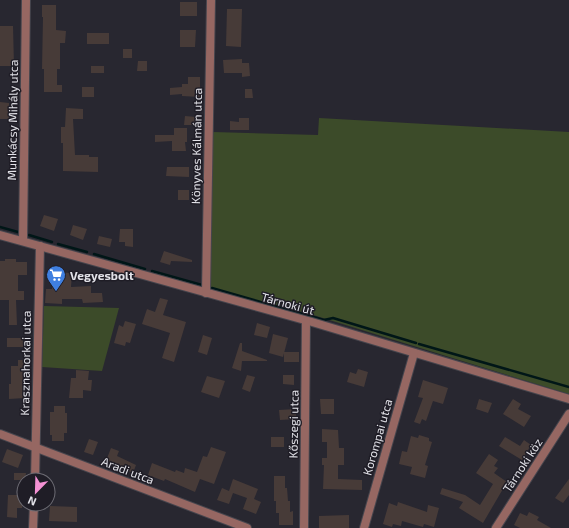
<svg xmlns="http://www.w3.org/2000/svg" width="569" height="528" font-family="'Exo 2',sans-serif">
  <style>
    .green { fill: #3c4b29 }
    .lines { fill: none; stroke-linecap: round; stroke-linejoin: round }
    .stream { stroke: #001617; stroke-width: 2.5 }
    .building { fill: #473b38 }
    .street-casing { stroke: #46454d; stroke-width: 10 }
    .street { stroke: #966762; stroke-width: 8 }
    .labels { text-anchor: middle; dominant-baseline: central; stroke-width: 3; stroke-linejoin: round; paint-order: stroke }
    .street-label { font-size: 12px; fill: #e2e2e8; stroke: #1f1d26 }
    .poi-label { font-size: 12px; font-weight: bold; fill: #e2e2e8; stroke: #1f1d26; text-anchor: start }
  </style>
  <rect width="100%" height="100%" fill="#282730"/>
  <!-- green -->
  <g class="green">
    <polygon points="319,118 569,132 569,394 310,314 209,289 213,132 318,135"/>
    <polygon points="44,306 119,308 102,371 42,367"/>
  </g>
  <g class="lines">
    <!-- stream -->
    <g class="stream">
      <polyline points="0,227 18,232"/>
      <polyline points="29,235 52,242"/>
      <polyline points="58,244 87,252"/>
      <polyline points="94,254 145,269"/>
      <polyline points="152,271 202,285"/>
      <polyline points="212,288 324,320 333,318 416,343"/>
      <polyline points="419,344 569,387"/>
    </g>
  </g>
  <!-- building -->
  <g class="building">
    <rect x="180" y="2" width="17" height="14"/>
    <polygon points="42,5 56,5 56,30 66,31 65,43 60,43 60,69 57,69 57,85 62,85 62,92 44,92 44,69 42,69 43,17 42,17"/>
    <polygon points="227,9 242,9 241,47 226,46"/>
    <polygon points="0,26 13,26 14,66 0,66"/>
    <polygon points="180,30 196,30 195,47 180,47"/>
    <rect x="87" y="33" width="22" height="11"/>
    <rect x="123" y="49" width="9" height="9"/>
    <polygon points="242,59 242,63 249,63 250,76 242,77 242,73 224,73 223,60"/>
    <polygon points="138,61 147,61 147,71 137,71"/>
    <rect x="91" y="66" width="13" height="7"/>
    <polygon points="188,77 200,77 200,97 182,96 182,94 170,95 170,88 182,87 182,84 188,84"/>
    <rect x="82" y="87" width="12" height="10"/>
    <polygon points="245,89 252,89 253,98 245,98"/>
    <polygon points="0,102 9,103 9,119 0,119"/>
    <polygon points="66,108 83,109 83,119 73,119 75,155 89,155 89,157 98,157 98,172 63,171 63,143 61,143 61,127 65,127"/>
    <polygon points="185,116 196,117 195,125 184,125"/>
    <polygon points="239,118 249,118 249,130 230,130 230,121 239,122"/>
    <polygon points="174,128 187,128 187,142 185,142 186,151 172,151 172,141 155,142 155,135 174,135"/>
    <polygon points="167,167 189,167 189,177 166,176"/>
    <rect x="178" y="190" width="11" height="10"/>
    <polygon points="44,215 58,219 54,231 40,226"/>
    <polygon points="73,225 87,229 83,240 70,235"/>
    <polygon points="120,229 133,229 133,247 125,246 125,242 119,242"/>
    <polygon points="99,236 112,239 110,247 97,244"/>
    <polygon points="164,251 192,260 192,262 171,261 170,265 160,262"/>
    <polygon points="5,259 16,259 16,262 27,262 27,275 18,275 18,291 24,291 24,300 16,300 17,325 9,325 9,300 0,300 0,261 5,261"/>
    <polygon points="52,272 72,273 71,287 91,286 91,293 102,293 103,302 83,303 82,299 62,299 62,304 45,303 46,289 52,289"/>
    <polygon points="160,298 168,300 163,315 186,322 174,362 162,358 170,333 142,324 147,309 155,312"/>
    <polygon points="125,321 136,324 130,343 126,342 125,346 114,343 119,325 123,327"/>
    <polygon points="257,323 270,327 267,338 254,335"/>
    <polygon points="273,334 288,338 283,357 269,353"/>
    <polygon points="203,335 212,338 207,355 198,352"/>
    <rect x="7" y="338" width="16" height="9"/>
    <polygon points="240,343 242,343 242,351 267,360 267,361 242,361 241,371 232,368"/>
    <rect x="284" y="352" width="15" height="10"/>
    <polygon points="18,360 28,360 28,377 24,377 25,398 9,399 9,384 11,384 11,366 18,366"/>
    <polygon points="358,369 368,372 364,387 347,382 350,372 356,374"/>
    <polygon points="76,370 89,371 88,380 92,380 91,391 83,390 83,398 69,398 71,378 76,378"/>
    <polygon points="247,375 255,377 250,392 242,389"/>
    <polygon points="283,375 294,375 294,385 283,384"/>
    <polygon points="207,376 225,381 219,398 201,392"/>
    <polygon points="423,380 448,388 443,404 433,401 426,421 422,419 420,424 414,422 423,398 418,397"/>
    <polygon points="320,399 334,399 334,414 321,414"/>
    <polygon points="479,399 492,403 488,413 476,409"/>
    <polygon points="513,399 521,404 518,409 531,416 524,427 503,414"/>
    <polygon points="54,406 65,406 65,413 67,413 67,433 64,433 64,441 52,441 52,435 50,435 50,412 54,412"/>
    <polygon points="296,409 296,419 280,420 279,410"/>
    <polygon points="322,429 338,430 339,448 344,448 344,465 338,465 338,479 362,480 362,490 323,489 324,465 322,465 322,458 327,458 327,442 322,442"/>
    <polygon points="419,435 429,438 429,441 432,442 425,465 428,466 425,478 410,474 412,467 399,464 402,451 407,452 411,436 418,438"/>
    <rect x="271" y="437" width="13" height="10"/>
    <polygon points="505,437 520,446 524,440 531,445 522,460 499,446"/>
    <polygon points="89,439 98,442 93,455 84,452"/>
    <polygon points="211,447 226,452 214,484 200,479 195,492 165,479 164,481 148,475 152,463 175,472 176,470 184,473 185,468 197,472 203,456 207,457"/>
    <polygon points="111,448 119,451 117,456 136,465 133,473 106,461"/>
    <polygon points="7,449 23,455 18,468 2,462"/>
    <polygon points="489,454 498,460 494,466 498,468 494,473 507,482 483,523 459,508 463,502 440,494 442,488 465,495 480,505 493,484 476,473"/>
    <polygon points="14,473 26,473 25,480 14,480"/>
    <polygon points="274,476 285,476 285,488 287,488 288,501 290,501 290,512 293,511 293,525 279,525 279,513 276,513 276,501 274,501"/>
    <polygon points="233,479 258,489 254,499 261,502 256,514 243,509 247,498 233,493 229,504 217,500 222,488 229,491"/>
    <polygon points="569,479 569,495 563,503 555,498"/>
    <polygon points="8,495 19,495 19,500 23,500 22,508 17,508 17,518 7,517"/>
    <polygon points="398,502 427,512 428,505 439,508 434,527 424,524 423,527 402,521 401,526 393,524 392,527 383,524 389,503 397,506"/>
    <polygon points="50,506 77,507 77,522 49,521"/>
    <polygon points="529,512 539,517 537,520 551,528 520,528 514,525 520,513 527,516"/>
    <polygon points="349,515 349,528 319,528 319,516"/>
  </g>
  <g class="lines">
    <defs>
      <g id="street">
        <polyline points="0,235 312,322 569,399"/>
        <polyline points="23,241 26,0"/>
        <polyline points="206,293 211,0"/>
        <polyline points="0,434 247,528"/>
        <polyline points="35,480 40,246"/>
        <polyline points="33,528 34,504"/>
        <polyline points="304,528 306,321"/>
        <polyline points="364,528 414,353"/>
        <polyline points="496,528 569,414"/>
      </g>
    </defs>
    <!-- street casing -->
    <use href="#street" class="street-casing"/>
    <!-- street -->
    <use href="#street" class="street"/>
  </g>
  <!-- icons -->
  <defs>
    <symbol id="supermarket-pin" viewBox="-11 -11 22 30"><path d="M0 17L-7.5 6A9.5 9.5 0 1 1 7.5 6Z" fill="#3f7fe0" stroke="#1f1d26"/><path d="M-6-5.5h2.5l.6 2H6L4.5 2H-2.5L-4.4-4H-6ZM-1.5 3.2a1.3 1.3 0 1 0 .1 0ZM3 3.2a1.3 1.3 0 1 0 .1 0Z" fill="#fff"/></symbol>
  </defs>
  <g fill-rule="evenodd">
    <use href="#supermarket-pin" x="45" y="264" width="22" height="30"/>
  </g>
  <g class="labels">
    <!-- street labels -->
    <g class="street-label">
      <text transform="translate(12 120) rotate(-89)">Munkácsy Mihály utca</text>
      <text transform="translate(196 146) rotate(-89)">Könyves Kálmán utca</text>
      <text transform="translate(288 303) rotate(15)">Tárnoki út</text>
      <text transform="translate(25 363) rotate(-89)">Krasznahorkai utca</text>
      <text transform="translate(293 424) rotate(-89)">Kőszegi utca</text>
      <text transform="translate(377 437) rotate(-74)">Korompai utca</text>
      <text transform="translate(522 465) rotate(-57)">Tárnoki köz</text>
      <text transform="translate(128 470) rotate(21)">Aradi utca</text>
    </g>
    <!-- poi labels -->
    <g class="poi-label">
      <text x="70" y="275">Vegyesbolt</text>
    </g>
  </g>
  <!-- north arrow -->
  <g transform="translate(36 492) rotate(203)"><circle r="19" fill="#1f1d26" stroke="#6d6c74"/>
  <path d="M0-3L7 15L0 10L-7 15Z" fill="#f491d4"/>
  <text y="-6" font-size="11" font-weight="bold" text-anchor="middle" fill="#e2e2e8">N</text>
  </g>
</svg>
